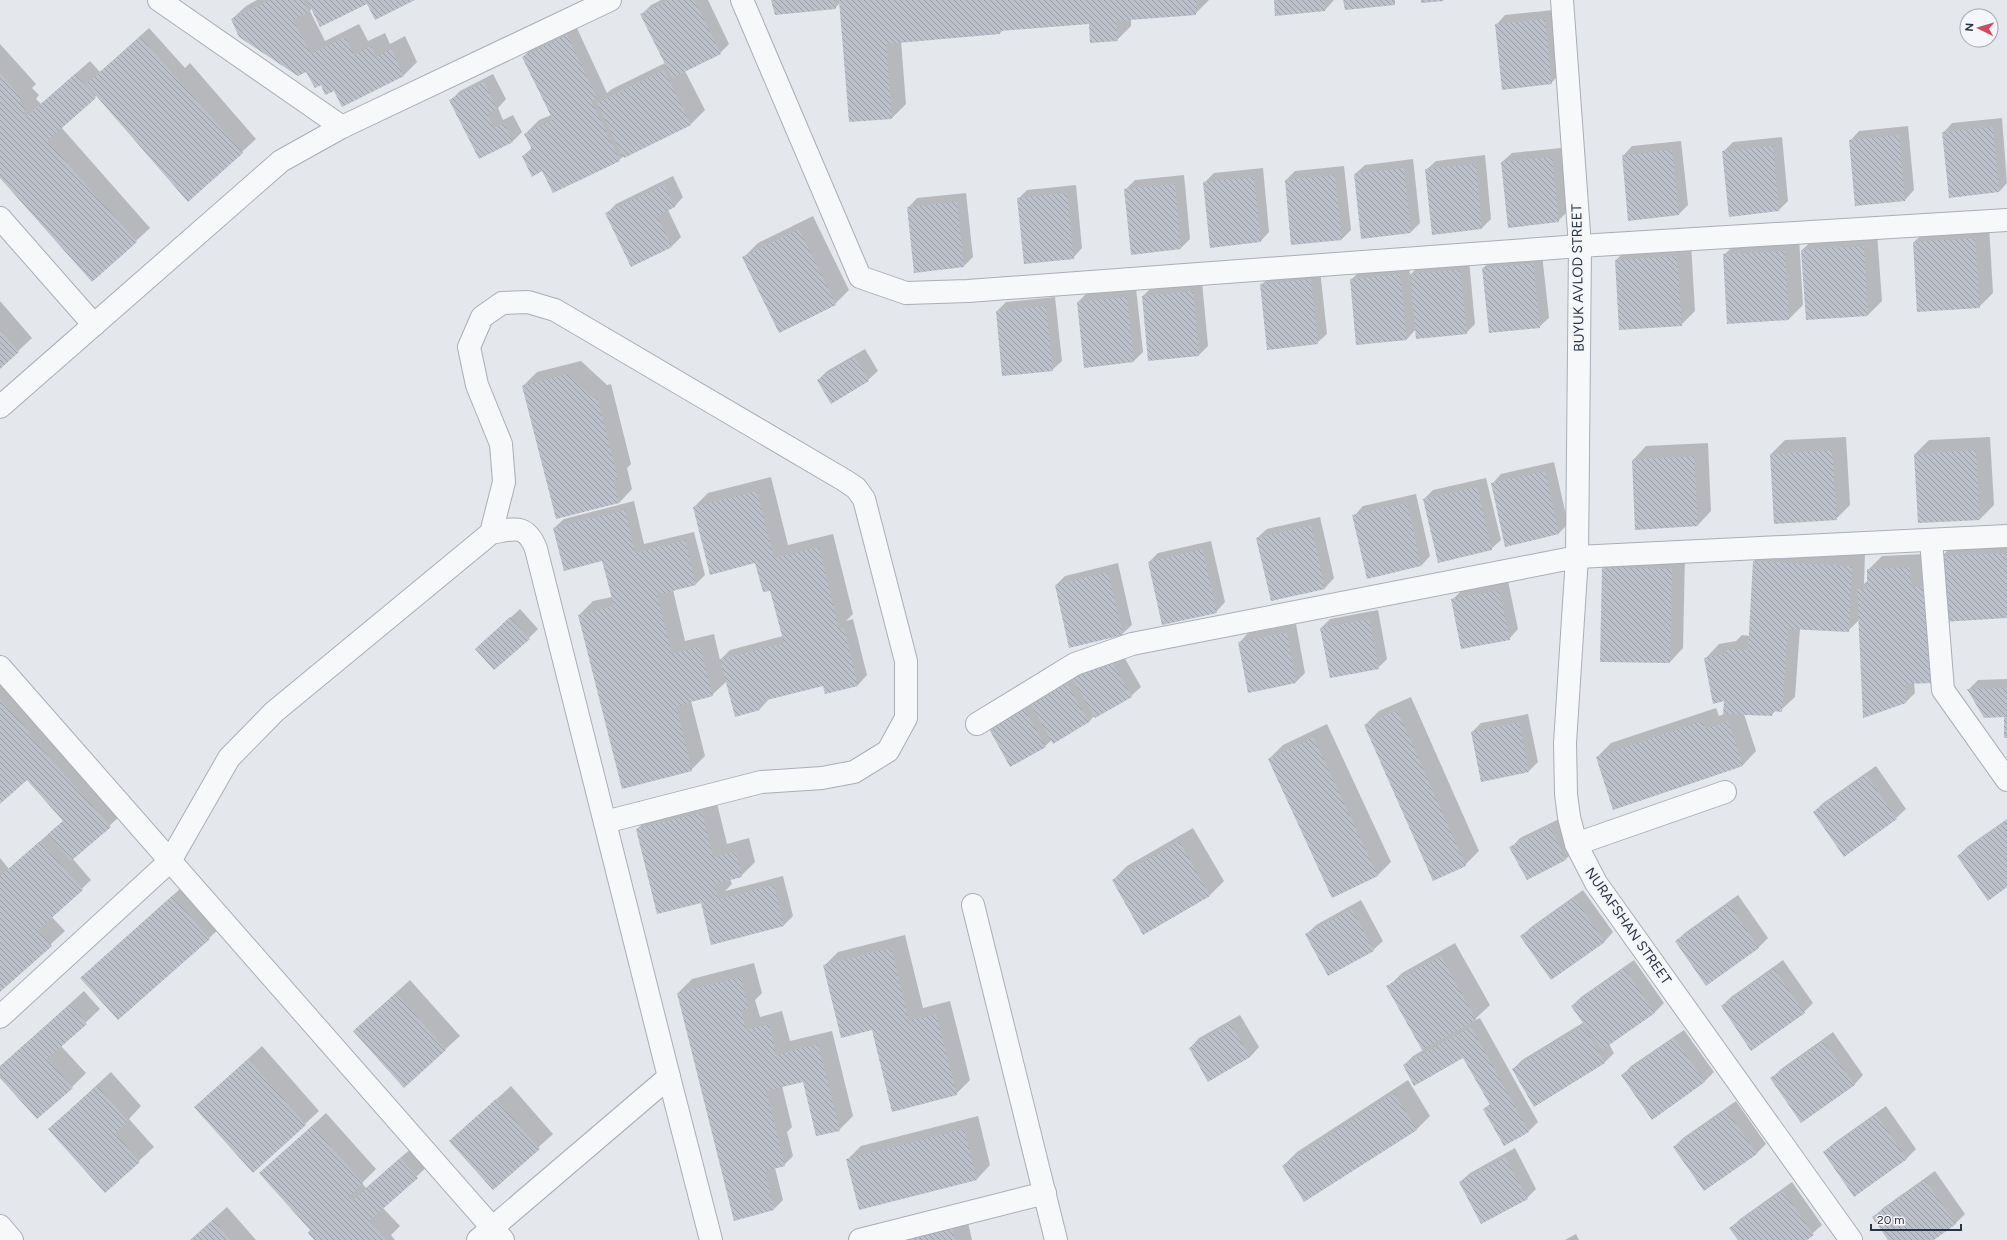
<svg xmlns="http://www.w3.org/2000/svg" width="2007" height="1240" font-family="Figtree,sans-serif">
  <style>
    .shadow { fill: #0003 }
    .building { fill: url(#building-back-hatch) }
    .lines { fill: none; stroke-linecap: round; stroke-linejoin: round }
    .minor-casing { stroke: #a9aeb7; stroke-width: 24 }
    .minor { stroke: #f7f8fa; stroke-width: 22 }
    .labels { text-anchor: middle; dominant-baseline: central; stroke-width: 4; stroke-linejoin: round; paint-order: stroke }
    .street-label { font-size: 14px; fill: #2b3445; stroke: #f4f6f9 }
  </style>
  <defs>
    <pattern id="building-back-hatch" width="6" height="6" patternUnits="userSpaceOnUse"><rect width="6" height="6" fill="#bbc0ca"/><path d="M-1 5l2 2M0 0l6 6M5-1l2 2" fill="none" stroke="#989da6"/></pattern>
  </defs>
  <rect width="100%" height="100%" fill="#e4e7ec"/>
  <!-- shadow -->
  <g class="shadow">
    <polygon points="257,0 413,0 367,2 312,8 310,11 325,41 359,24 368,41 385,33 390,44 405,36 417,62 403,76 335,90 232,19 246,6"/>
    <polygon points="661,0 708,0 729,44 720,53 685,71 705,110 691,124 624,157 624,156 619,160 543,170 523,156 532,148 525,134 539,120 551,115 523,57 532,48 576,26 607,93 612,89 665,63 642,14 651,5"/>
    <polygon points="772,0 1209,0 1195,14 1131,19 1131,26 1117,40 1090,22 1003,30 1000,33 901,41 906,104 892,118 840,3 835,8"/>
    <polygon points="1275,0 1334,0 1325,10 1276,15"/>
    <polygon points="1554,10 1560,74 1551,83 1496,25 1505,15"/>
    <polygon points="149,28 185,68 190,63 256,139 188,201 97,95 61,127 150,228 136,241 0,176 0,44 36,84 32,88 39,95 36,99 41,104 90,61 100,72"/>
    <polygon points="493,74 506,99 498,108 503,120 513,115 522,132 513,141 451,100 460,91"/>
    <polygon points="2002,118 2007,183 1999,192 1943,133 1952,123"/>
    <polygon points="1908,126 1914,190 1905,200 1856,204 1850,141 1859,131"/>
    <polygon points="1782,137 1788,201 1779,210 1723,152 1733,142"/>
    <polygon points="1681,141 1688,205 1679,214 1623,156 1632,146"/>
    <polygon points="1561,148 1567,212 1558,221 1502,162 1512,153"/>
    <polygon points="1485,155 1491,219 1482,228 1426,170 1436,161"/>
    <polygon points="1413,159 1420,223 1411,232 1355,174 1365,165"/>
    <polygon points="1344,166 1351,230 1342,239 1286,180 1295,171"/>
    <polygon points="1263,168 1269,232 1260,242 1204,183 1214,173"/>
    <polygon points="1184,175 1190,239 1181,248 1125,190 1135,180"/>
    <polygon points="673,176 683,197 674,207 668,210 681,237 672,246 607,213 616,204"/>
    <polygon points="1076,185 1082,248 1073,258 1018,199 1027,190"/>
    <polygon points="966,193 973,257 964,266 908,208 917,198"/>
    <polygon points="813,216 849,290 835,304 744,257 758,243"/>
    <polygon points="1989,225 1993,293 1979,307 1914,242 1928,229"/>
    <polygon points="1877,233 1882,301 1868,315 1802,250 1816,237"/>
    <polygon points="1799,237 1803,305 1789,319 1724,255 1738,241"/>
    <polygon points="1691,243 1695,311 1681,325 1616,260 1630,246"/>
    <polygon points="1542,254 1549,318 1539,327 1483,268 1493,259"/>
    <polygon points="1469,260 1475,324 1466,333 1416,329 1407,339 1351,280 1360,271 1409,266 1410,275 1420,265"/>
    <polygon points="1320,270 1327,334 1317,343 1261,285 1271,276"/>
    <polygon points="1202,282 1208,346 1199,355 1143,296 1152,287"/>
    <polygon points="1136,288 1143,352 1134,361 1078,302 1087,293"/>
    <polygon points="1055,297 1062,361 1052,370 997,311 1006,302"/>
    <polygon points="0,301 32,338 0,368"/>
    <polygon points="865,349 878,371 868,380 818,380 827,371"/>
    <polygon points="581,361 607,385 611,384 631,464 627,468 632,489 619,503 523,386 537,372"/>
    <polygon points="1846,437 1850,505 1836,519 1771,454 1785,440"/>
    <polygon points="1990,437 1994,505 1980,519 1915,454 1929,440"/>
    <polygon points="1708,443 1711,511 1698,525 1633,460 1646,446"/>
    <polygon points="1554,462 1568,524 1559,533 1506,545 1492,484 1501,474"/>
    <polygon points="771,477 788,545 833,534 853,614 846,621 853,619 867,675 858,685 826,693 824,684 769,699 760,709 727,681 712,695 691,701 705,756 691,770 579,615 593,601 612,597 603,560 554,528 564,519 634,501 644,544 694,532 705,575 696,584 673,590 685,641 714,634 720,660 730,650 783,636 771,589 756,562 694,507 708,493"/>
    <polygon points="1486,478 1501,540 1491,549 1424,499 1433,490"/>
    <polygon points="1416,494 1430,556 1421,566 1354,516 1363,506"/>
    <polygon points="1320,517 1334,578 1325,588 1257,538 1267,529"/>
    <polygon points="2007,540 2007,617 1944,621 1914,683 1915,693 1906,702 1859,620 1848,631 1800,628 1795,697 1781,710 1776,710 1772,715 1744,714 1756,751 1743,765 1597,757 1611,743 1716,708 1719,716 1724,714 1725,700 1706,658 1719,644 1736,641 1742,635 1750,636 1754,561 1767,547 1865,552 1864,584 1868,580 1868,570 1882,556 1924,554 1941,557 1955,543"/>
    <polygon points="1211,541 1225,602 1216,612 1149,562 1158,553"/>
    <polygon points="1616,554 1685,555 1683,648 1670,662 1603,568"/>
    <polygon points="1118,563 1132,625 1122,634 1056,585 1065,576"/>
    <polygon points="1508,581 1518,629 1509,639 1453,599 1462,590"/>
    <polygon points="520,609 538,629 529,638 486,640"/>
    <polygon points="1378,610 1387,659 1378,668 1321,628 1330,619"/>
    <polygon points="1296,624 1305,673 1296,682 1239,643 1248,633"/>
    <polygon points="1119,648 1141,687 1131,696 1095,715 1089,722 1052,740 1045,746 1011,766 989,727"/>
    <polygon points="0,671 119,817 73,859 91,880 52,917 65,931 0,991 0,858 9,869 64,820 27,779 0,803"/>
    <polygon points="2007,679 2007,737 2005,716 1969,689 1978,680"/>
    <polygon points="1411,697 1479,851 1465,865 1365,725 1379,711"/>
    <polygon points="1528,714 1538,762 1529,771 1472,732 1481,723"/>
    <polygon points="1327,724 1391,862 1377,876 1269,759 1283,745"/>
    <polygon points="1876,766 1906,809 1896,818 1814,812 1823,803"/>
    <polygon points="716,799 727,844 749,838 755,862 741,876 730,879 732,884 725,891 783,876 793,916 784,925 702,903 637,829 651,815"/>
    <polygon points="1559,819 1575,850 1566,859 1527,879 1511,848 1520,838"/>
    <polygon points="2007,819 2007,886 1958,856 1967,847"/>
    <polygon points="1193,828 1224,881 1210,895 1144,933 1113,880 1127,866"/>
    <polygon points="181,888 219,929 209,938 91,969"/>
    <polygon points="1583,890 1613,932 1604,942 1522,936 1531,927"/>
    <polygon points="1738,895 1768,938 1759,947 1706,984 1676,941 1686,932"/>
    <polygon points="1361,900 1383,941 1373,950 1328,974 1307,934 1316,925"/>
    <polygon points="905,935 923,1008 950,1001 970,1080 956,1094 873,1029 824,966 838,952"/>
    <polygon points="1455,943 1490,1005 1473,1021 1480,1018 1538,1122 1529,1131 1484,1109 1490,1104 1464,1057 1404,1065 1413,1056 1423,1050 1388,987 1402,973"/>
    <polygon points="1634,960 1664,1003 1655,1012 1609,1044 1614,1053 1605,1062 1535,1105 1513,1069 1522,1060 1584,1022 1572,1006 1581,997"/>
    <polygon points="1783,960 1813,1003 1804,1012 1722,1006 1731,997"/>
    <polygon points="754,963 762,993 755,1000 760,1017 782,1011 790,1041 832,1031 853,1116 839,1130 804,1081 782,1086 792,1127 787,1132 793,1156 784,1165 775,1168 783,1200 774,1209 678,993 692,979"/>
    <polygon points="410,980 460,1036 404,1087 354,1031"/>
    <polygon points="84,991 100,1009 61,1046 86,1073 72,1087 0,1076 0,1067"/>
    <polygon points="1240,1015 1259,1047 1250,1057 1209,1080 1190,1048 1199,1038"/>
    <polygon points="1684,1030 1714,1072 1705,1081 1652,1118 1622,1076 1631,1066"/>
    <polygon points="1833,1032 1863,1075 1854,1085 1772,1078 1781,1069"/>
    <polygon points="262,1046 319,1111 305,1124 196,1107"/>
    <polygon points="111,1072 141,1106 129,1119 154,1147 105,1192 49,1129"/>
    <polygon points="1408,1080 1430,1116 1416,1130 1283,1166 1297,1152"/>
    <polygon points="511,1086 553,1134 493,1189 450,1141"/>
    <polygon points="1736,1101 1766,1144 1757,1153 1704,1190 1674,1147 1683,1138"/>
    <polygon points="1886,1106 1916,1149 1907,1158 1854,1195 1824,1152 1834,1143"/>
    <polygon points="326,1113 376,1169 362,1183 366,1188 415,1145 431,1163 383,1208 400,1226 391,1235 395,1240 316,1240 312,1230 261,1173"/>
    <polygon points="978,1116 990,1165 977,1179 847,1160 861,1146"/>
    <polygon points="1515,1148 1536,1189 1527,1198 1460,1182 1470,1173"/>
    <polygon points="1935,1171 1965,1214 1956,1223 1932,1240 1889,1240 1873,1218 1883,1208"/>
    <polygon points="1792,1182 1822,1225 1805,1240 1739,1240 1731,1228 1740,1219"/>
    <polygon points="227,1207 256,1240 190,1240"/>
    <polygon points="965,1209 972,1240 873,1240"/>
    <polygon points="1576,1234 1579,1240 1565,1240"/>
  </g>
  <!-- building -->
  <g class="building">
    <polygon points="270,0 303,0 309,12 293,20 311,54 345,37 354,55 371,46 376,57 391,49 404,76 342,107 334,91 325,95 321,85 315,88 306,72 298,76 239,37 231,19"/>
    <polygon points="307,0 415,0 375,20 367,4 320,27"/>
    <polygon points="669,0 694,0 721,54 672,78 640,14"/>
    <polygon points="771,0 835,0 836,9 775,15"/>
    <polygon points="839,0 1197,0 1196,15 1116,21 1118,41 1090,43 1089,24 1000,31 1000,34 886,44 892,119 849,122"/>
    <polygon points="1274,0 1324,0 1325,11 1275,16"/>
    <polygon points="1343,0 1395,0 1395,5 1345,10"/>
    <polygon points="1421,0 1443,0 1444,1 1421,3"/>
    <polygon points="1545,19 1552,84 1502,90 1495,24"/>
    <polygon points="567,35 597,98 591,101 620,161 553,193 542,171 532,177 522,156 533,151 524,134 553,120 522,57"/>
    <polygon points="140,37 243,153 188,202 86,84"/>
    <polygon points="664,70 691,125 624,158 597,103"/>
    <polygon points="0,73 22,99 19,102 26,110 23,113 26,117 75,74 96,98 47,141 137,242 92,282 0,178"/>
    <polygon points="484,82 497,109 487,114 494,128 504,123 513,142 479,159 449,100"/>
    <polygon points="1993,127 1999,192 1949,198 1942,132"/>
    <polygon points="1899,135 1905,201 1855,206 1849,140"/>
    <polygon points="1773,146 1779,211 1729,217 1722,151"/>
    <polygon points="1672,150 1679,215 1628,221 1622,155"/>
    <polygon points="1552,157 1559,222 1508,228 1501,162"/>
    <polygon points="1476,164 1482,229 1432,235 1425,169"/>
    <polygon points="1404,168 1411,233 1361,239 1354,174"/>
    <polygon points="1335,175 1342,240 1291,245 1285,180"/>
    <polygon points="1254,177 1261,242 1210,248 1203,182"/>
    <polygon points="1175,184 1181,249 1131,255 1124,189"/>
    <polygon points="664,185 675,207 657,216 672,247 631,267 605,213"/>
    <polygon points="1067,193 1074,259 1024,264 1017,198"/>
    <polygon points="957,202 964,267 914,273 907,207"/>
    <polygon points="799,229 836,305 779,333 742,257"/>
    <polygon points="1975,238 1980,308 1917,312 1913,242"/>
    <polygon points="1864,246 1868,316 1806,320 1801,250"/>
    <polygon points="1785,251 1789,320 1727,324 1723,254"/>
    <polygon points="1677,256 1682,326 1619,330 1615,260"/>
    <polygon points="1533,263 1540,328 1489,333 1482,268"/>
    <polygon points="1460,269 1467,334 1416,339 1410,274"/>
    <polygon points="1400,274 1407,340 1356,345 1350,279"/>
    <polygon points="1311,279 1318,344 1267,350 1260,284"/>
    <polygon points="1193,291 1199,356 1148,361 1142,296"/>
    <polygon points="1127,297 1134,362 1084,368 1077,302"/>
    <polygon points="1046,306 1053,371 1002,376 996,311"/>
    <polygon points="0,330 19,352 0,369"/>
    <polygon points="855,357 869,381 831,404 817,380"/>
    <polygon points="567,374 593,398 597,397 618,479 613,480 619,503 556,519 522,386"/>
    <polygon points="1832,450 1837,520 1774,524 1770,454"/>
    <polygon points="1976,450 1980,520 1918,523 1914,454"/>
    <polygon points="1694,456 1698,526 1635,530 1632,460"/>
    <polygon points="1545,471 1559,534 1505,547 1491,483"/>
    <polygon points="1477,487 1492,550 1438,563 1423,499"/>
    <polygon points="757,491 774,558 819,547 839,629 844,628 858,686 825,694 823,686 759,702 760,710 735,717 720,659 784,643 770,591 763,592 755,563 710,575 693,507"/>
    <polygon points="1407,503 1421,566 1367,579 1352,515"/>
    <polygon points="625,510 635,553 685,540 696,585 657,595 672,654 700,647 713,696 676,706 692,771 622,789 578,615 614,606 602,561 564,571 553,528"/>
    <polygon points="1311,525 1325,589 1271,601 1256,538"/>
    <polygon points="1202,549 1217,613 1162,625 1148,562"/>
    <polygon points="2007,553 2007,618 1943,622 1940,556"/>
    <polygon points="1753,561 1852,566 1849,632 1788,629 1782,712 1772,711 1772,716 1723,714 1724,701 1713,704 1704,658 1726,653 1727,649 1748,650"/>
    <polygon points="1602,567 1672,569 1670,663 1600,662"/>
    <polygon points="1910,567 1911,587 1928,586 1933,683 1905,684 1906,703 1863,718 1857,589 1867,589 1867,569"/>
    <polygon points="1108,572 1123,635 1069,648 1055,585"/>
    <polygon points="1499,590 1510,640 1461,649 1451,599"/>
    <polygon points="510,617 530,639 494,670 475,649"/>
    <polygon points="1369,619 1379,669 1330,678 1320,628"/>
    <polygon points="1287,633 1296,683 1248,693 1238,642"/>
    <polygon points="1109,657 1132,697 1095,718 1072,678"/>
    <polygon points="1066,682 1089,722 1053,744 1030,703"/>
    <polygon points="2007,688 2007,738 2004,738 2004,717 1984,718 1967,689"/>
    <polygon points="0,699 30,733 28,734 111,827 71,861 48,834 63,821 27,780 0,804"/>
    <polygon points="1023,707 1046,747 1010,767 988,727"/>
    <polygon points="1397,710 1466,866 1433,881 1364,725"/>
    <polygon points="1702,721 1705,729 1728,721 1743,766 1613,810 1596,757"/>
    <polygon points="1519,722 1529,772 1481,782 1471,732"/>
    <polygon points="1313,737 1378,876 1332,898 1268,759"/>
    <polygon points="1866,775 1897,819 1844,857 1813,812"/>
    <polygon points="702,812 713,857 736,852 742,877 715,884 718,899 774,885 784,926 711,945 701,903 657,914 636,829"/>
    <polygon points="2007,820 2007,887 1988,901 1957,856"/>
    <polygon points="1550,827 1566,860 1527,880 1509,847"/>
    <polygon points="40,841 83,890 38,930 52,946 0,992 0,876"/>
    <polygon points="1179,841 1210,896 1143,935 1112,880"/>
    <polygon points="172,896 210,939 118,1020 80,978"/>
    <polygon points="1574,898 1605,942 1551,980 1520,936"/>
    <polygon points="1729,904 1759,948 1706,986 1675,941"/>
    <polygon points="1352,909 1374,951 1328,976 1305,934"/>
    <polygon points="891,948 909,1021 936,1014 957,1095 892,1112 872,1030 841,1038 823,965"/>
    <polygon points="1441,956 1476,1020 1422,1050 1386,986"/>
    <polygon points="1624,968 1655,1013 1602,1050 1571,1006"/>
    <polygon points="1774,969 1805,1013 1751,1051 1721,1006"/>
    <polygon points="741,977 748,1008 741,1010 746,1030 769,1024 776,1055 818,1044 840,1131 816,1136 803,1082 766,1091 785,1166 765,1171 774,1210 734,1221 677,993"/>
    <polygon points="396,993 446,1050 404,1088 353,1031"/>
    <polygon points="70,1004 87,1024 47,1059 73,1088 37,1119 0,1078 0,1066"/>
    <polygon points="1230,1023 1250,1057 1208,1082 1189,1048"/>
    <polygon points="1583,1026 1605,1063 1534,1107 1512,1069"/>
    <polygon points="1471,1027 1529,1132 1504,1146 1483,1109 1490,1105 1463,1058 1414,1086 1403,1065"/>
    <polygon points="1674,1038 1705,1082 1652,1120 1621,1075"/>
    <polygon points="1823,1041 1855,1085 1801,1123 1770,1078"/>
    <polygon points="248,1059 306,1125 253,1173 194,1107"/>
    <polygon points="97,1086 128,1121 115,1133 140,1162 105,1193 48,1129"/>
    <polygon points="1394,1093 1417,1130 1304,1202 1282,1166"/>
    <polygon points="496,1099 540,1149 493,1190 449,1141"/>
    <polygon points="1726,1110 1757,1154 1704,1191 1673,1147"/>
    <polygon points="1876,1114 1907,1159 1854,1197 1823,1152"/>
    <polygon points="312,1126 363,1183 348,1197 352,1201 400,1158 418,1178 369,1221 386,1240 314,1240 308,1233 310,1230 259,1173"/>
    <polygon points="964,1129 977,1180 859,1210 846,1159"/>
    <polygon points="1505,1157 1528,1199 1481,1224 1459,1182"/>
    <polygon points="1925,1180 1956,1224 1934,1240 1888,1240 1872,1217"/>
    <polygon points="1783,1191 1814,1235 1807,1240 1738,1240 1729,1228"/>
    <polygon points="213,1220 230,1240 191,1240"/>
    <polygon points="951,1222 955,1240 883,1240"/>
  </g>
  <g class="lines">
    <defs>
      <g id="minor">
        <polyline points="159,0 342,127"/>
        <polyline points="742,0 860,277 906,293 968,291 1580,246 2007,220"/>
        <polyline points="1562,0 1580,246 1577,557 1565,743 1566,794 1569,817 1576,844 1596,883 1851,1240"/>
        <polyline points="0,218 94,325"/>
        <polyline points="0,407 281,161 342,127 610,0"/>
        <polyline points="491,533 504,482 501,444 477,385 469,347 482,317 502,303 528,302 555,310 844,480 856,488 864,499 906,661 906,718 888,751 854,772 822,778 761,782 605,822"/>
        <polyline points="1931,540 1943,690 2007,780"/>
        <polyline points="0,667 503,1240"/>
        <polyline points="977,724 1075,664 1132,644 1577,557 2007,536"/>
        <polyline points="1576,844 1725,792"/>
        <polyline points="973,905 1056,1240"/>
        <path d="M0,1017L170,861L229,758L274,712L491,533C514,529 526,523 536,549L669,1077L478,1240"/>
        <polyline points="669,1077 711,1240"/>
        <polyline points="0,1226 12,1240"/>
        <polyline points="860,1240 1045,1193"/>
      </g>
    </defs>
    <!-- minor casing -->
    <use href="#minor" class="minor-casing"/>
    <!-- minor -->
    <use href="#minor" class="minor"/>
  </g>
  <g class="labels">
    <!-- street labels -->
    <g class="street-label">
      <text transform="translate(1578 278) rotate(-91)">BUYUK AVLOD STREET</text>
      <text transform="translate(1628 926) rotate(55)">NURAFSHAN STREET</text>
    </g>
  </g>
  <!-- north arrow -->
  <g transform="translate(1979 28) rotate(275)"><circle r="19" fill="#f4f6f9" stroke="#a4a8b1"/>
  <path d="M0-3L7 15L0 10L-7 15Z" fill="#d1495b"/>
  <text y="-6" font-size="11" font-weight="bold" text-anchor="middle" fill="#2b3445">N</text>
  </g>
  <!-- scale -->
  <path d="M1871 1224v6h90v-6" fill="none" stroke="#2b3445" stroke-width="2"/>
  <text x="1877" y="1224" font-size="12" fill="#2b3445" stroke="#f4f6f9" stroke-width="3" paint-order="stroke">20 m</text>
</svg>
